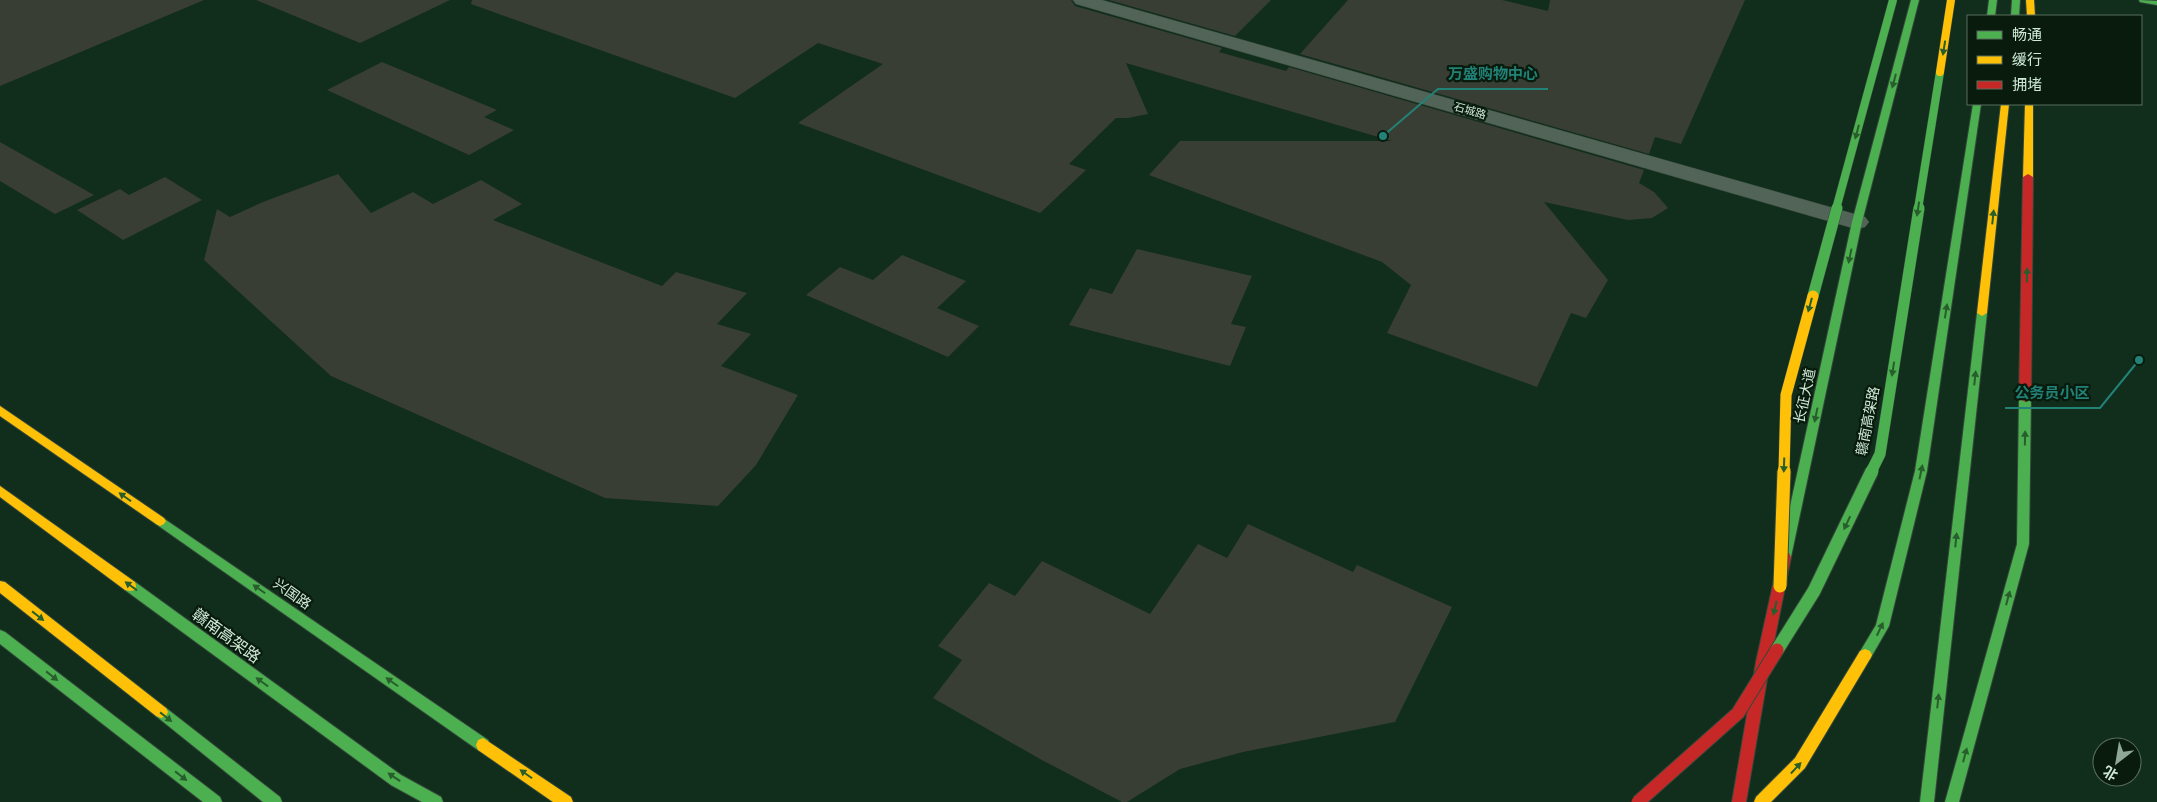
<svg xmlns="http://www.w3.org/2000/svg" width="2157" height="802" font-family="'Varela Round','Noto Sans SC',sans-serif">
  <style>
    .building { fill: #393e34 }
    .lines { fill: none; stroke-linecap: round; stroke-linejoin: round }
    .street-casing { stroke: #34483a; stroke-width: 1 }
    .fast-casing { stroke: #34483a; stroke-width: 2 }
    .slow-casing { stroke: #34483a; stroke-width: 2 }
    .jam-casing { stroke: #34483a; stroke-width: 2 }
    .street { fill: #516457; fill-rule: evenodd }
    .fast { fill: #4caf50; fill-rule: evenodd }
    .slow { fill: #ffc107; fill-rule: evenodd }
    .jam { fill: #c62828; fill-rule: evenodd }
    .fast-bridge-far2-casing { stroke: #34483a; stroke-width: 9; stroke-linecap: butt }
    .fast-bridge-far1-casing { stroke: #34483a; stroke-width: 12; stroke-linecap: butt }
    .fast-bridge-casing { stroke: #34483a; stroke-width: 15; stroke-linecap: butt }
    .slow-bridge-far2-casing { stroke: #34483a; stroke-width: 9; stroke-linecap: butt }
    .slow-bridge-far1-casing { stroke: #34483a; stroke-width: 12; stroke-linecap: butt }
    .slow-bridge-casing { stroke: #34483a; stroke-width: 15; stroke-linecap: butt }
    .jam-bridge-casing { stroke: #34483a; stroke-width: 15; stroke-linecap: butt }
    .fast-bridge-far2 { stroke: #4caf50; stroke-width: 8 }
    .fast-bridge-far1 { stroke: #4caf50; stroke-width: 11 }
    .fast-bridge { stroke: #4caf50; stroke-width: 13 }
    .slow-bridge-far2 { stroke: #ffc107; stroke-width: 8 }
    .slow-bridge-far1 { stroke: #ffc107; stroke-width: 11 }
    .slow-bridge { stroke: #ffc107; stroke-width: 13 }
    .jam-bridge { stroke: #c62828; stroke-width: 13 }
    .oneway { fill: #275e2b }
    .labels { text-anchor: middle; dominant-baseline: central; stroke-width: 4.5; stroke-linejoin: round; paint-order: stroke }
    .far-street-label { font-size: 11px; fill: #d1ead6; stroke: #081b0d }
    .street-label { font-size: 14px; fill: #d1ead6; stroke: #081b0d }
    .near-street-label { font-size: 16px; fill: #d1ead6; stroke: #081b0d }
    .leader { fill: none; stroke: #228278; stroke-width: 2 }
    .callout-dot { fill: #228278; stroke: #081b0d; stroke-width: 2 }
    .callout-label { font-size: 15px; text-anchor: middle; font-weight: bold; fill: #228278; stroke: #081b0d; stroke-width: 4.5; stroke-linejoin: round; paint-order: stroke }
  </style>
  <rect width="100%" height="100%" fill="#112d1c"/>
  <!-- building -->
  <g class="building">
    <polygon points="0,0 204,0 0,86"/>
    <polygon points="256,0 450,0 360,43"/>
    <polygon points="472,0 1071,0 1075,6 1222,48 1219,52 1286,71 1289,67 1644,170 1639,183 1654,192 1668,208 1652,218 1628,220 1544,202 1608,280 1586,318 1571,313 1537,387 1387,333 1411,285 1382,262 1149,175 1180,141 1392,141 1126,63 1148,114 1128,118 1116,118 1069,164 1086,170 1040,213 798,123 883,64 818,43 735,98 471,4"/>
    <polygon points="1109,0 1271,0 1235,36"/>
    <polygon points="1348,0 1502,0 1548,11 1550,0 1745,0 1681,144 1655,137 1649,154 1300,54"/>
    <polygon points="382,62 497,110 484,117 514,130 469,155 327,90"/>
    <polygon points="0,142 94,195 55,214 0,181"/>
    <polygon points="338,174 371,213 413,192 433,204 481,180 522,204 493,220 662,286 676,272 747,293 717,324 751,334 721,366 798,395 756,465 718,506 605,498 331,376 204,260 217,209 230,217 263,202"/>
    <polygon points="165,177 202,200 123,240 77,210 120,189 129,195"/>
    <polygon points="1137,249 1252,276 1231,324 1246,327 1230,366 1069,325 1090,288 1112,294"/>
    <polygon points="902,255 966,281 937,308 979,326 948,357 806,295 840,267 873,280"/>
    <polygon points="1248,524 1353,572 1357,565 1452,607 1395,722 1243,752 1180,769 1127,802 1122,802 1040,759 933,698 962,660 938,646 989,583 1015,596 1042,561 1150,614 1198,544 1227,558"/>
  </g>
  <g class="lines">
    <defs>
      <polygon id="street" points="1073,0 1102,0 1865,217 1869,222 1865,227 1857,229 1849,227 1076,4"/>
      <g id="fast">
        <polygon points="1911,0 1919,0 1862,222 1791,557 1789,561 1785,562 1781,561 1779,557 1852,222"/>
        <polygon points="1989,0 1997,0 1995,16 1987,16"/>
        <polygon points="2012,0 2020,0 2019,16 2011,16"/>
        <polygon points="2139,0 2157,1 2157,5 2140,2"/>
        <polygon points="1973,104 1981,104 1927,471 1889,626 1870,659 1865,661 1860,659 1858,655 1876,625 1915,471"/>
        <polygon points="1982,310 1987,313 1934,802 1920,802 1977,313"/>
        <polygon points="2025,394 2031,398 2029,544 1959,802 1945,802 2017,544 2019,398"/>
        <polygon points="160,516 488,740 490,745 488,750 483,752 478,750 156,524 154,521 156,518"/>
        <polygon points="130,581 135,582 401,775 441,797 443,802 422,802 391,785 125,590 124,586 125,582"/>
        <polygon points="0,630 5,632 220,797 222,802 203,802 0,644"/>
        <polygon points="161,706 166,708 280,797 282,802 263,802 156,716 154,712 156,708"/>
      </g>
      <g id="slow">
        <polygon points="2026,0 2034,0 2035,16 2027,16"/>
        <polygon points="2001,104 2009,104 1987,313 1982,316 1977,313"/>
        <polygon points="2025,104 2033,104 2033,177 2028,180 2023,177"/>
        <polygon points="0,406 164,518 166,521 164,524 160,526 156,524 0,416"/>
        <polygon points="0,486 135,582 136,586 135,590 130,591 125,590 0,497"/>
        <polygon points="0,581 5,582 166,708 168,712 166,716 161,718 156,716 0,593"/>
        <polygon points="1865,649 1870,651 1872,655 1870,659 1805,768 1771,802 1754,802 1756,797 1795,758 1860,651"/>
        <polygon points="483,738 571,797 573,802 553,802 478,750 476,745 478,740"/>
      </g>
      <g id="jam">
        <polygon points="2028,174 2033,177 2031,398 2025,402 2019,398 2023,177"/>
        <polygon points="1785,552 1789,553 1791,557 1770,662 1746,802 1732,802 1756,662 1779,557 1781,553"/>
      </g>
    </defs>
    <!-- street casing -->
    <use href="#street" class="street-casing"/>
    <!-- fast casing -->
    <use href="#fast" class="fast-casing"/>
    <!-- slow casing -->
    <use href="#slow" class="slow-casing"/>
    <!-- jam casing -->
    <use href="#jam" class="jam-casing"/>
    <!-- street -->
    <use href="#street" class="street"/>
    <!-- fast -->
    <use href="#fast" class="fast"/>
    <!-- slow -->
    <use href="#slow" class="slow"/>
    <!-- jam -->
    <use href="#jam" class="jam"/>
    <defs>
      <g id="fast-bridge-far2">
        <polyline points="1836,209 1893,0"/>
        <polyline points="1918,209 1940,72"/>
      </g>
      <g id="fast-bridge-far1">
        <polyline points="1813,296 1837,208"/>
        <polyline points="1871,472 1880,454 1919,208"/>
      </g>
      <polyline id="fast-bridge" points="1777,650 1814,591 1872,471"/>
      <polyline id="slow-bridge-far2" points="1940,72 1951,0"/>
      <polyline id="slow-bridge-far1" points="1784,472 1786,395 1813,296"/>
      <polyline id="slow-bridge" points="1780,586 1784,471"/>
      <polyline id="jam-bridge" points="1638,802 1738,713 1777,650"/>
    </defs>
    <!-- fast-bridge-far2 casing -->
    <use href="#fast-bridge-far2" class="fast-bridge-far2-casing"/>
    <!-- fast-bridge-far1 casing -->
    <use href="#fast-bridge-far1" class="fast-bridge-far1-casing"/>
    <!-- fast-bridge casing -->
    <use href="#fast-bridge" class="fast-bridge-casing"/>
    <!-- slow-bridge-far2 casing -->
    <use href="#slow-bridge-far2" class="slow-bridge-far2-casing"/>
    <!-- slow-bridge-far1 casing -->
    <use href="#slow-bridge-far1" class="slow-bridge-far1-casing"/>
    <!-- slow-bridge casing -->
    <use href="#slow-bridge" class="slow-bridge-casing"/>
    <!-- jam-bridge casing -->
    <use href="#jam-bridge" class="jam-bridge-casing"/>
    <!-- fast-bridge-far2 -->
    <use href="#fast-bridge-far2" class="fast-bridge-far2"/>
    <!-- fast-bridge-far1 -->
    <use href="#fast-bridge-far1" class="fast-bridge-far1"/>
    <!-- fast-bridge -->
    <use href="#fast-bridge" class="fast-bridge"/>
    <!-- slow-bridge-far2 -->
    <use href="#slow-bridge-far2" class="slow-bridge-far2"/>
    <!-- slow-bridge-far1 -->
    <use href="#slow-bridge-far1" class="slow-bridge-far1"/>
    <!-- slow-bridge -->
    <use href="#slow-bridge" class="slow-bridge"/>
    <!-- jam-bridge -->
    <use href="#jam-bridge" class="jam-bridge"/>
  </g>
  <!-- one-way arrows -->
  <defs><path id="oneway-solid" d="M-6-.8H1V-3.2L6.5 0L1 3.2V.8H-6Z" transform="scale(1.25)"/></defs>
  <g class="oneway">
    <use href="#oneway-solid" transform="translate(1944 48) rotate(99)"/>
    <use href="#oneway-solid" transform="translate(1894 81) rotate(105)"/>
    <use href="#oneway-solid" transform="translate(1857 132) rotate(105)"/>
    <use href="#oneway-solid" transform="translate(1918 209) rotate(99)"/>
    <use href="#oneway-solid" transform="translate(1993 217) rotate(-84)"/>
    <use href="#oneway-solid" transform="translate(1850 256) rotate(102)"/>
    <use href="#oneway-solid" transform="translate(2027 275) rotate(-89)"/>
    <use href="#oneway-solid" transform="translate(1810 305) rotate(105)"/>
    <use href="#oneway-solid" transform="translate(1946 311) rotate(-81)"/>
    <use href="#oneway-solid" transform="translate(1893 369) rotate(99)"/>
    <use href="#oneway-solid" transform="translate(1975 378) rotate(-84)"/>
    <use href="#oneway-solid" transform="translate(1816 415) rotate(102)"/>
    <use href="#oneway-solid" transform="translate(2025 438) rotate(-89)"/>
    <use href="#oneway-solid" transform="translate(1784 465) rotate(92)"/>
    <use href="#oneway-solid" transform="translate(1921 472) rotate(-78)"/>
    <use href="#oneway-solid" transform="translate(125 497) rotate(-145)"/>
    <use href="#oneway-solid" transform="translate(1847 523) rotate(115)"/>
    <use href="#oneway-solid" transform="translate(1956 540) rotate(-84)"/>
    <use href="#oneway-solid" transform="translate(131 586) rotate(-144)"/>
    <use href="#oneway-solid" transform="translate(259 589) rotate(-145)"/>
    <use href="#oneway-solid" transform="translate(2008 598) rotate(-75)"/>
    <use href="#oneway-solid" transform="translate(1775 608) rotate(103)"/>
    <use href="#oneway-solid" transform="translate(38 616) rotate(38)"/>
    <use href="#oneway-solid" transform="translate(1880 629) rotate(-65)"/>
    <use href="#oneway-solid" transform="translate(52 676) rotate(38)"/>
    <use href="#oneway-solid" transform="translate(262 682) rotate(-144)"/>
    <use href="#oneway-solid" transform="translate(392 682) rotate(-145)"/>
    <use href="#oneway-solid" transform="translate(1938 701) rotate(-84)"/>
    <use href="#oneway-solid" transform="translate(166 717) rotate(38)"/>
    <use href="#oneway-solid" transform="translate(1965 755) rotate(-75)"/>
    <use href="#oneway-solid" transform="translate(1796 768) rotate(-47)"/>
    <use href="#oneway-solid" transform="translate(526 774) rotate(-145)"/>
    <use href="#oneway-solid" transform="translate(181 776) rotate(38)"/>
    <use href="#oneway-solid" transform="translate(394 777) rotate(-146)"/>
  </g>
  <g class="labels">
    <!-- far-street labels -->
    <g class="far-street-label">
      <text transform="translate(1470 111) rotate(16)">石城路</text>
    </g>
    <!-- street labels -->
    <g class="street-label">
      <text transform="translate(1805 396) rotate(-78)">长征大道</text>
      <text transform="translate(1868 421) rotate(-79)">赣南高架路</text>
      <text transform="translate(292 594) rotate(35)">兴国路</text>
    </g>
    <!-- near-street labels -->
    <g class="near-street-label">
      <text transform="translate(226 636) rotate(36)">赣南高架路</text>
    </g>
  </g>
  <!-- callouts -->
  <path class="leader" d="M1383 136L1438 89H1548M2139 360L2100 408H2005"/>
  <g class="callout-dot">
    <circle cx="1383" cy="136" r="5"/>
    <circle cx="2139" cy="360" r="5"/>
  </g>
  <g class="callout-label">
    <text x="1493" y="79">万盛购物中心</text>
    <text x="2052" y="398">公务员小区</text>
  </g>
  <!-- legend -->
  <rect x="1967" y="15" width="175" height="90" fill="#081b0d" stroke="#586e5d"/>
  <rect x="1977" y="31" width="25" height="8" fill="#4caf50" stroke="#586e5d"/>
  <text x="2012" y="40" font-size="15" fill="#d1ead6">畅通</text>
  <rect x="1977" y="56" width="25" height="8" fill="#ffc107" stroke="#586e5d"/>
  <text x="2012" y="65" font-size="15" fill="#d1ead6">缓行</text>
  <rect x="1977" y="81" width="25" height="8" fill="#c62828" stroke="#586e5d"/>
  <text x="2012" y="90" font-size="15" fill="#d1ead6">拥堵</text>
  <!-- north arrow -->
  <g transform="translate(2117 762) rotate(211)"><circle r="24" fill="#081b0d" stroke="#586e5d"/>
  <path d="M0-4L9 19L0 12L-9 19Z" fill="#8ea895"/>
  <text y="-8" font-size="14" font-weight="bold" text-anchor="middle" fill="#d1ead6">北</text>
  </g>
</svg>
